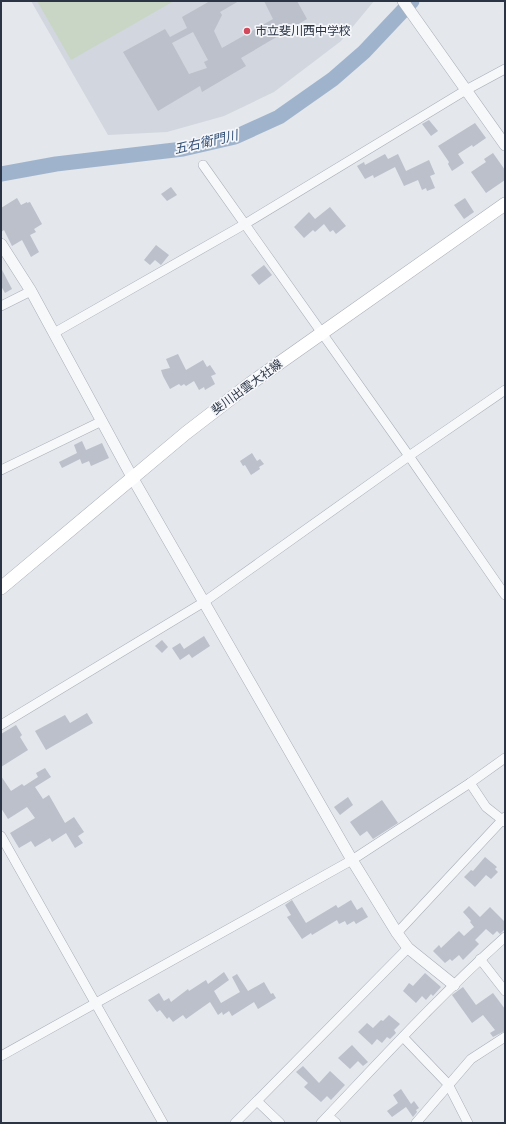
<svg xmlns="http://www.w3.org/2000/svg" width="506" height="1124" font-family="Rubik,'Noto Sans JP',sans-serif">
  <style>
    .built { fill: #d2d6de }
    .green { fill: #c9d6c5 }
    .lines { fill: none; stroke-linecap: round; stroke-linejoin: round }
    .river { stroke: #9fb4cc; stroke-width: 15 }
    .building { fill: #bbc0ca; fill-rule: evenodd }
    .minor-casing { stroke: #a9aeb7; stroke-width: 10 }
    .tertiary-casing { stroke: #a9aeb7; stroke-width: 12 }
    .secondary-casing { stroke: #a9aeb7; stroke-width: 14 }
    .minor { stroke: #f7f8fa; stroke-width: 9 }
    .tertiary { stroke: #f7f8fa; stroke-width: 11 }
    .secondary { stroke: #fff; stroke-width: 13 }
    .poi-dot { fill: #d1495b; stroke: #f4f6f9; stroke-width: 1.5 }
    .labels { text-anchor: middle; dominant-baseline: central; stroke-width: 3.5; stroke-linejoin: round; paint-order: stroke }
    .poi-label { font-size: 12px; fill: #2b3445; stroke: #f4f6f9; text-anchor: start }
    .street-label { font-size: 12px; fill: #2b3445; stroke: #f4f6f9 }
    .water-label { font-size: 13px; font-style: italic; fill: #34527a; stroke: #f4f6f9 }
  </style>
  <rect width="100%" height="100%" fill="#e4e7ec"/>
  <!-- built -->
  <polygon class="built" points="31,1 374,1 341,41 274,92 224,116 167,132 108,135"/>
  <!-- green -->
  <polygon class="green" points="37,1 174,1 71,60"/>
  <g class="lines">
    <!-- river -->
    <polyline class="river" points="1,174 56,164 183,149 235,137 279,117 333,79 364,52 412,1"/>
  </g>
  <!-- building -->
  <g class="building">
    <path d="M210,1H239L220,12L222,15L214,31L222,48L273,19L264,1H297L307,19L241,58L246,66L202,92L200,86L158,111L123,52L165,29L170,37L187,28L182,17ZM193,32L208,60L204,62L207,68L189,74L172,43Z"/>
    <polygon points="429,120 438,131 431,136 422,124"/>
    <polygon points="475,123 486,138 473,147 472,145 458,154 464,163 452,171 448,164 449,162 438,146"/>
    <polygon points="493,153 505,170 505,180 486,193 471,172 486,162 484,159"/>
    <polygon points="385,154 388,159 398,154 406,171 429,160 435,174 430,176 435,188 427,191 426,188 422,190 418,180 404,186 395,167 374,178 373,175 365,179 357,166 364,162 365,165"/>
    <polygon points="171,187 177,195 167,201 161,194"/>
    <polygon points="17,198 21,205 27,202 27,203 30,202 42,224 34,229 36,232 30,235 39,252 31,257 22,240 12,246 4,230 1,232 1,208"/>
    <polygon points="465,198 474,212 464,219 454,205"/>
    <polygon points="330,207 346,226 336,234 333,230 330,232 324,224 315,232 313,230 304,238 294,227 309,212 315,219"/>
    <polygon points="156,245 169,255 161,265 155,260 150,265 144,260"/>
    <polygon points="264,265 272,275 259,285 251,275"/>
    <polygon points="1,268 12,289 5,293 1,286"/>
    <polygon points="178,354 186,370 203,360 207,367 210,365 216,374 211,376 215,384 205,390 204,387 199,390 194,381 186,386 184,384 181,386 179,384 170,389 163,376 161,370 170,368 166,359"/>
    <polygon points="82,441 86,450 102,443 109,458 91,466 89,461 82,464 80,459 62,468 59,462 77,453 74,445"/>
    <polygon points="252,453 257,461 260,459 264,464 259,467 260,469 251,475 245,465 243,466 240,461"/>
    <polygon points="204,636 210,646 192,658 189,654 180,660 172,648 180,643 184,649"/>
    <polygon points="162,640 168,647 162,653 155,646"/>
    <polygon points="87,713 93,723 46,750 35,731 65,715 70,723"/>
    <polygon points="16,725 22,735 20,737 28,750 1,767 1,734"/>
    <polygon points="45,768 51,777 35,787 43,799 49,795 65,823 74,817 84,832 78,836 83,843 75,848 66,833 52,842 50,838 35,847 31,841 19,848 10,833 35,818 27,807 8,819 1,808 1,776 11,791 22,784 24,786 38,777 36,773"/>
    <polygon points="348,797 353,805 340,815 334,807"/>
    <polygon points="382,800 398,823 373,839 367,831 360,836 350,822"/>
    <polygon points="485,857 497,867 495,869 498,872 491,879 486,875 475,887 464,877 471,870 473,871"/>
    <polygon points="292,900 306,923 336,905 338,908 351,900 357,910 362,907 368,917 356,924 354,921 347,925 345,921 339,924 337,920 312,935 311,933 302,939 287,917 291,915 285,905"/>
    <polygon points="469,906 480,917 490,907 505,922 505,929 500,934 497,931 493,935 486,929 475,940 479,944 463,960 459,955 452,961 450,959 445,963 433,951 439,945 441,948 459,931 464,936 474,927 470,922 471,921 463,912"/>
    <polygon points="224,972 229,980 214,991 221,1003 240,992 232,977 237,974 248,991 264,982 271,994 273,993 276,998 258,1009 254,1002 232,1016 229,1011 223,1015 222,1012 218,1015 210,1002 186,1019 183,1015 173,1022 169,1017 167,1019 160,1010 157,1012 148,1000 159,993 164,1001 169,998 171,1002 188,989 189,991 206,980 208,984"/>
    <polygon points="425,973 441,987 433,996 431,994 426,1000 422,996 416,1003 403,991 409,983 413,986"/>
    <polygon points="463,987 476,1005 493,993 505,1009 505,1031 493,1037 490,1033 495,1030 483,1015 472,1023 452,995"/>
    <polygon points="389,1015 400,1024 394,1030 396,1033 390,1039 387,1037 382,1043 377,1039 372,1045 358,1032 367,1023 373,1028 381,1020 383,1021"/>
    <polygon points="352,1045 368,1062 363,1066 358,1061 350,1069 338,1058"/>
    <polygon points="303,1066 319,1083 330,1071 345,1085 331,1100 327,1096 321,1102 304,1087 308,1083 296,1072"/>
    <polygon points="401,1089 411,1104 414,1101 419,1108 416,1110 417,1112 413,1117 406,1107 392,1117 387,1111 398,1103 393,1095"/>
  </g>
  <g class="lines">
    <defs>
      <g id="minor">
        <polyline points="203,165 409,456 505,595"/>
        <polyline points="1,306 31,291"/>
        <polyline points="54,333 245,224 466,90 505,69"/>
        <polyline points="1,470 102,421"/>
        <polyline points="1,725 204,602 409,456 505,390"/>
        <polyline points="470,783 486,807 505,822"/>
        <polyline points="1,836 163,1123"/>
        <polyline points="397,933 505,817"/>
        <polyline points="480,959 505,991"/>
        <polyline points="403,1037 448,1084 468,1123"/>
        <polyline points="1,1056 352,860 470,783 505,758"/>
        <polyline points="257,1101 280,1123"/>
        <polyline points="328,1116 336,1123"/>
        <polyline points="235,1123 408,948"/>
        <path d="M321,1123C381,1060 440,995 505,937"/>
        <polyline points="416,1123 471,1059 505,1037"/>
      </g>
      <g id="tertiary">
        <polyline points="403,1 505,145"/>
        <polyline points="1,244 31,291 132,477 352,860 397,933 408,948 454,985"/>
      </g>
      <polyline id="secondary" points="1,588 186,433 251,383 505,204"/>
    </defs>
    <!-- minor casing -->
    <use href="#minor" class="minor-casing"/>
    <!-- tertiary casing -->
    <use href="#tertiary" class="tertiary-casing"/>
    <!-- secondary casing -->
    <use href="#secondary" class="secondary-casing"/>
    <!-- minor -->
    <use href="#minor" class="minor"/>
    <!-- tertiary -->
    <use href="#tertiary" class="tertiary"/>
    <!-- secondary -->
    <use href="#secondary" class="secondary"/>
  </g>
  <!-- markers -->
  <circle class="poi-dot" cx="247" cy="31" r="4"/>
  <g class="labels">
    <!-- poi labels -->
    <g class="poi-label">
      <text x="255" y="31">市立斐川西中学校</text>
    </g>
    <!-- street labels -->
    <g class="street-label">
      <text transform="translate(247 387) rotate(-36)">斐川出雲大社線</text>
    </g>
    <!-- water labels -->
    <g class="water-label">
      <text transform="translate(206 142) rotate(-13)">五右衛門川</text>
    </g>
  </g>
  <!-- border -->
  <rect width="506" height="1124" fill="none" stroke="#2b3445" stroke-width="4"/>
</svg>
